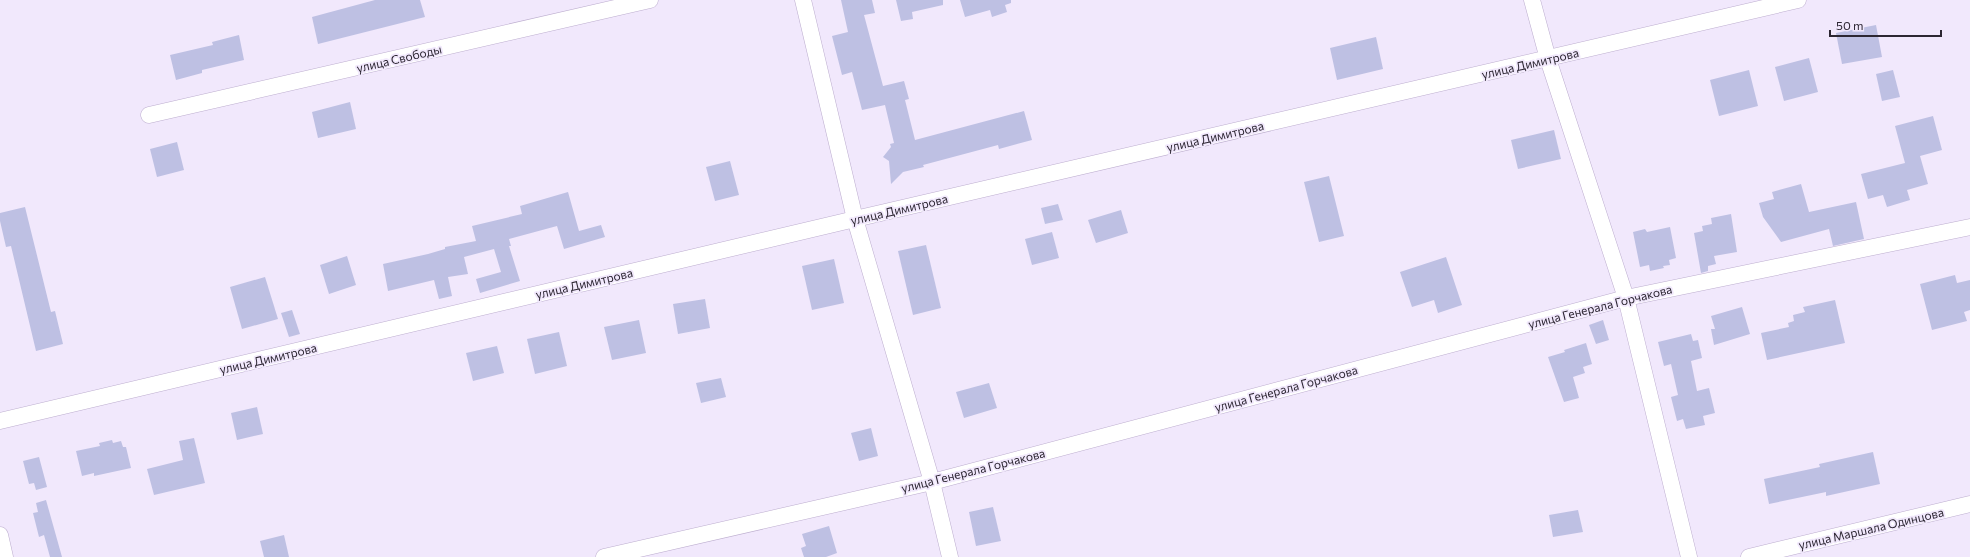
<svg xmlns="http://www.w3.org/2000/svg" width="1970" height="557" font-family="Commissioner,sans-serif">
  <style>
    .building { fill: #bec0e3 }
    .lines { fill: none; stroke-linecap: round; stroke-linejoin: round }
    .street-casing { stroke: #bdaecf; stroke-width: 17 }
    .street { stroke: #fff; stroke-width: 16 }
    .labels { text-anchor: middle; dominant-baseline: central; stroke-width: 3.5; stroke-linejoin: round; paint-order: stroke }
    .street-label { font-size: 12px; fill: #2c2632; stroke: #f1e8fc }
  </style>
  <rect width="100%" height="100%" fill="#f1e8fc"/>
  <!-- building -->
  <g class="building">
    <polygon points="375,0 420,0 425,17 318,44 312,17"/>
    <polygon points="841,0 872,0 875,13 864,15 883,86 904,81 909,99 905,100 915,140 1024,111 1032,140 999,149 998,145 923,165 924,167 903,172 891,184 889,161 883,157 891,147 890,144 894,143 885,105 862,110 852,72 842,75 832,36 848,32"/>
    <polygon points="896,0 943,0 943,5 912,12 913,19 901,21"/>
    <polygon points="960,0 1011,0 1011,3 1005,5 1007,12 992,17 990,10 965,17"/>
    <polygon points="1876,25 1882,57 1842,64 1836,33"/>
    <polygon points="239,35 244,60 202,70 202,73 176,80 170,55 213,45 212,42"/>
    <polygon points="1376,37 1383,69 1337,80 1330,48"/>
    <polygon points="1809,58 1818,92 1784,101 1775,67"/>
    <polygon points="1749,70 1758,106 1719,116 1710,80"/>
    <polygon points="1893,70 1900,97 1882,101 1876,74"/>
    <polygon points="350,102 356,129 318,138 312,112"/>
    <polygon points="1933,116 1942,150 1920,156 1928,184 1907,190 1910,200 1887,207 1883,195 1868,199 1861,174 1905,163 1895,126"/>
    <polygon points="1554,130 1561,159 1518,169 1511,140"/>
    <polygon points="177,142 184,170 157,177 150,149"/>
    <polygon points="730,161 739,195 715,201 706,167"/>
    <polygon points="1329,176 1344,236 1319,242 1304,182"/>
    <polygon points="1801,184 1809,212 1856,202 1864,239 1833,246 1829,229 1781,242 1763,217 1759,203 1774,199 1772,192"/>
    <polygon points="568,192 579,231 601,225 605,237 564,249 557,226 509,239 511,246 509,246 520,281 480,293 476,279 501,272 494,249 464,257 468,274 448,277 452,296 439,299 434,280 388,291 383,264 428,254 445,249 445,247 476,241 472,226 522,214 520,206"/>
    <polygon points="1058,204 1063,220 1045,224 1041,208"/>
    <polygon points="25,207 51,312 55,311 63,344 36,351 11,246 6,247 0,221 0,213"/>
    <polygon points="1121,210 1128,233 1096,243 1088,220"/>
    <polygon points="1731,214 1737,252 1714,256 1716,264 1708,266 1708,271 1701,273 1694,233 1703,231 1702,226 1712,224 1711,218"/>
    <polygon points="1670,227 1676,258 1669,260 1670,265 1663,266 1664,268 1650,271 1649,265 1640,267 1633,232 1645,229 1647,232"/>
    <polygon points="1052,232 1059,258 1032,265 1025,239"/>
    <polygon points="926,245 941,308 913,315 898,251"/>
    <polygon points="347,256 356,285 329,294 320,265"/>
    <polygon points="1446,257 1462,305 1438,313 1434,300 1412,307 1400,272"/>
    <polygon points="834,259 844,303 812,310 802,266"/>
    <polygon points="1955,275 1957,283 1970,280 1970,310 1964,312 1967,321 1932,330 1920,284"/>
    <polygon points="265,277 278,319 242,329 230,287"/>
    <polygon points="705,299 710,328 678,334 673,304"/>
    <polygon points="1835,300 1845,343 1767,360 1761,333 1789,327 1788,323 1794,321 1793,315 1805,312 1803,307"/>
    <polygon points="1742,307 1750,334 1714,345 1711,329 1715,329 1711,316"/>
    <polygon points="292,310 300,334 289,337 281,313"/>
    <polygon points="639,320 646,353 612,360 604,327"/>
    <polygon points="1603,320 1609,340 1596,344 1589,325"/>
    <polygon points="559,332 567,366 535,374 527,339"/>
    <polygon points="1691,334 1693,341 1698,340 1702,358 1691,361 1697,391 1709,388 1715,413 1703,416 1705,425 1686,429 1683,419 1677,421 1671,397 1678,395 1671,364 1664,366 1658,342"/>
    <polygon points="1586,343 1592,364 1583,367 1585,373 1573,377 1579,398 1564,402 1548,357 1565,352 1564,350"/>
    <polygon points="497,346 504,373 473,381 466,353"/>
    <polygon points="721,378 726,397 701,403 696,383"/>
    <polygon points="989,383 997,408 964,418 956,392"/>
    <polygon points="257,407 263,434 237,440 231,413"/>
    <polygon points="871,428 878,456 859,461 851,433"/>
    <polygon points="194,438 205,483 154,495 147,469 183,460 179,441"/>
    <polygon points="112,440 113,443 121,441 123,447 126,447 131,468 94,476 94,473 82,476 76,451 100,446 99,443"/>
    <polygon points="1873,452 1880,484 1826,496 1826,492 1769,504 1764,479 1820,467 1819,464"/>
    <polygon points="39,457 47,487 36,490 34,483 29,484 23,461"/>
    <polygon points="46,500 55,532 62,557 50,557 44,535 39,537 33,513 38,512 36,503"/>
    <polygon points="993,507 1001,541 976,546 969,512"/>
    <polygon points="1578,510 1583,532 1553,537 1549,515"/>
    <polygon points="829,526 837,553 826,557 804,557 801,548 806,546 802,534"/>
    <polygon points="284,535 289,557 264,557 260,541"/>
  </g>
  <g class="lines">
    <defs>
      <g id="street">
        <polyline points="803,0 855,219 932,482 950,557"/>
        <polyline points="1532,0 1548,59 1626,298 1689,557"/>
        <polyline points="149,115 650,0"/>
        <polyline points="0,421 855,219 1798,0"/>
        <polyline points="0,535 5,557"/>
        <polyline points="604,557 932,482 1626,298 1970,227"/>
        <polyline points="1749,557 1970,504"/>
      </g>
    </defs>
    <!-- street casing -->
    <use href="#street" class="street-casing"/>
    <!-- street -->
    <use href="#street" class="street"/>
  </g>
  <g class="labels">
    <!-- street labels -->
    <g class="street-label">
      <text transform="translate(399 58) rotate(-13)">улица Свободы</text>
      <text transform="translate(1530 63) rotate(-13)">улица Димитрова</text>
      <text transform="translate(1215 136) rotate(-13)">улица Димитрова</text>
      <text transform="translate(899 209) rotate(-13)">улица Димитрова</text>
      <text transform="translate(584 283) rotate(-13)">улица Димитрова</text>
      <text transform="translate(1600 306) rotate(-14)">улица Генерала Горчакова</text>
      <text transform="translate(268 358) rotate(-13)">улица Димитрова</text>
      <text transform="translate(1286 388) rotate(-15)">улица Генерала Горчакова</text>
      <text transform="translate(973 470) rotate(-14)">улица Генерала Горчакова</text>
      <text transform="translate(1871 528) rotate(-13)">улица Маршала Одинцова</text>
    </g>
  </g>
  <!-- scale -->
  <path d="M1830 30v6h111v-6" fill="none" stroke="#2c2632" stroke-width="2"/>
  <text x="1836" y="30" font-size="12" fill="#2c2632" stroke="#f1e8fc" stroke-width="3" paint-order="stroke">50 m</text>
</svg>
